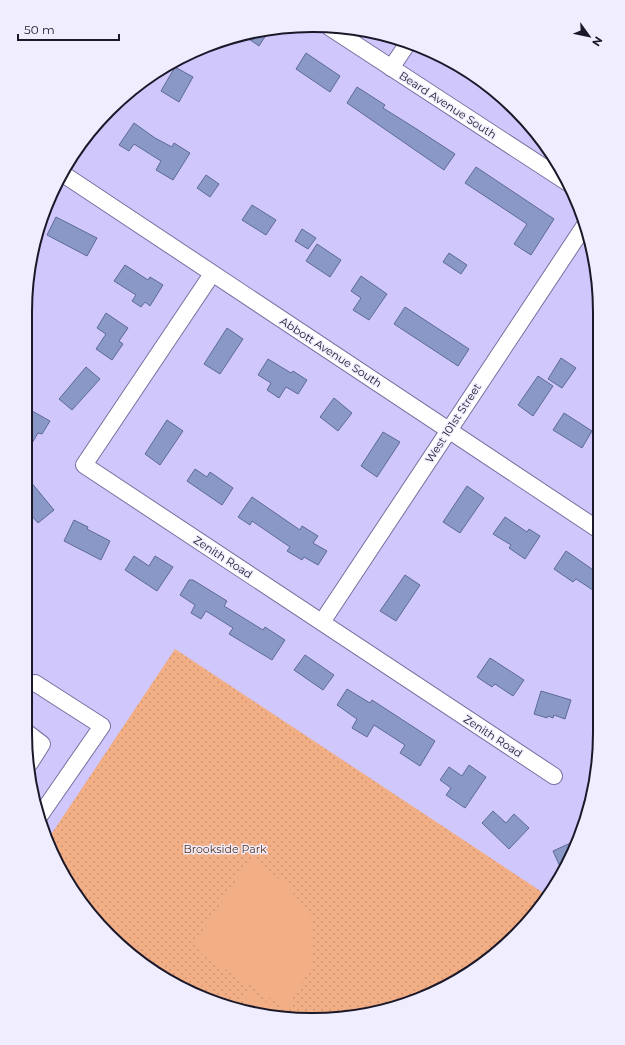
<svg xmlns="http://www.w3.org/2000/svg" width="625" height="1045" font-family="Montserrat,sans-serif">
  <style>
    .park { fill: url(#park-dots) }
    .garden { fill: #f2ae85 }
    .building { fill: #8a98c8; stroke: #5d6a97 }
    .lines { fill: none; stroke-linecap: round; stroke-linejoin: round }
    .minor-casing { stroke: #776f9e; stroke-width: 18 }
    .minor { stroke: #fff; stroke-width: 16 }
    .labels { text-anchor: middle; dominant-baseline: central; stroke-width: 3; stroke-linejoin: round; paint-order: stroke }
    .street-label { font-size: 11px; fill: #1b182a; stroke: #f0eefe }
    .park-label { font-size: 11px; fill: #563017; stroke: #f0eefe }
    .rim { fill: none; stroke: #1b182a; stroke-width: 2 }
  </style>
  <defs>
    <pattern id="park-dots" width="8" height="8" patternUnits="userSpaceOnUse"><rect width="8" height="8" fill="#f2ae85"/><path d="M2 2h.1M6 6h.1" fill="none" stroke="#cf9573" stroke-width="1.8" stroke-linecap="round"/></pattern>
  </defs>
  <rect width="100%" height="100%" fill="#d0c8fc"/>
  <!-- park -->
  <polygon class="park" points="175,649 548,896 487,961 405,1005 313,1020 220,1005 138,961 84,907 48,839"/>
  <!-- garden -->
  <g class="garden">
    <polygon points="251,858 287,885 312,920 313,963 287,1009 200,953 195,942"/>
    <polygon points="251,991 284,1015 238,1008"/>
  </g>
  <!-- building -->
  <g class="building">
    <polygon points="270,29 259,46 243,35 257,30"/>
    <polygon points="306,53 340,76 330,92 296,69"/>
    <polygon points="175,67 193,77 179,102 161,91"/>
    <polygon points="357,87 385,105 383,108 415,128 455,154 444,170 347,103"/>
    <polygon points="134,123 155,138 172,147 174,143 190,153 173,180 156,170 161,161 134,144 129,151 119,145"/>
    <polygon points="476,167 554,219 531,255 514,244 527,224 465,183"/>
    <polygon points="206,175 219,184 210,197 197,188"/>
    <polygon points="252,205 276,220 266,235 242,220"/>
    <polygon points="56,217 97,238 87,256 47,235"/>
    <polygon points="302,229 316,238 308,249 295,241"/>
    <polygon points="317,244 341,260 330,277 306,261"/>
    <polygon points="449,253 467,265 461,274 443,262"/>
    <polygon points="125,265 148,280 150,277 163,285 150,306 145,302 141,307 132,301 136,295 114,281"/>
    <polygon points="361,276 387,294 369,320 353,310 361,298 351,291"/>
    <polygon points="405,307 469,349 458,366 394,324"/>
    <polygon points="106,313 128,328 119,341 123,344 112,360 96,349 106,334 97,328"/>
    <polygon points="227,328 243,339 220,374 204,364"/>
    <polygon points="561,358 576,368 562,388 548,379"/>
    <polygon points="268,359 291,373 293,371 307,380 298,394 286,387 279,398 267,390 271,383 258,375"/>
    <polygon points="86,367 100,379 72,410 59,399"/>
    <polygon points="538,376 553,386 533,416 518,405"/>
    <polygon points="334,398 352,413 338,431 320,417"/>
    <polygon points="25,407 50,421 42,434 38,433 25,455"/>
    <polygon points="564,413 592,431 582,448 553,430"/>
    <polygon points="167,420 183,431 160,465 145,454"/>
    <polygon points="383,432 400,442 377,477 361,466"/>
    <polygon points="195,469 207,477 210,472 233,488 222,505 187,481"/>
    <polygon points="25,475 54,510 38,523 25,508"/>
    <polygon points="467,486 484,498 460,533 443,522"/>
    <polygon points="252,497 300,530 302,526 318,536 313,543 327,551 318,565 304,557 302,560 287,551 290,547 252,521 250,525 238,517"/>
    <polygon points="505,517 527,532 529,529 540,536 525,559 509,548 511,545 493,534"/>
    <polygon points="74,520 88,527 87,529 110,541 101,560 64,541"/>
    <polygon points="566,551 599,574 599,594 576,579 573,582 554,569"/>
    <polygon points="134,556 149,566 155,556 173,567 157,591 125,570"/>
    <polygon points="405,575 420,585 396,621 380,611"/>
    <polygon points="189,580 193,580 227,601 224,606 263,630 265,627 285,640 272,660 229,634 233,628 206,611 201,619 191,613 195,605 180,595"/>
    <polygon points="305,655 334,675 323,690 294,670"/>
    <polygon points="490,658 524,680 513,696 495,684 492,687 477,677"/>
    <polygon points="347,689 370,703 372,700 435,741 420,766 400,753 405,745 374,725 367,737 352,728 357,719 337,705"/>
    <polygon points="541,691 571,700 565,719 554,715 553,718 548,716 547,718 534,714"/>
    <polygon points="469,765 486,777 465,808 446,795 451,788 440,780 449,767 462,776"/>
    <polygon points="493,811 506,823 514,814 529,828 509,849 482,823"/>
    <polygon points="577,840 570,854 562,871 553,851"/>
  </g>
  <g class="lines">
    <defs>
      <g id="minor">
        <polyline points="329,27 568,183"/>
        <polyline points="391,68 408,43"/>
        <polyline points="63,174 599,530"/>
        <polyline points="212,274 84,465 554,776"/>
        <polyline points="322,622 585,225"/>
        <polyline points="25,688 27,685 35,683 102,726 39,817"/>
        <polyline points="25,731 42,744 30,763"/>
      </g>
    </defs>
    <!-- minor casing -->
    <use href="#minor" class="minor-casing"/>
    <!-- minor -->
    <use href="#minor" class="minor"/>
  </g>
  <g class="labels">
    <!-- street labels -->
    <g class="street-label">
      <text transform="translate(448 105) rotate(33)">Beard Avenue South</text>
      <text transform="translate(331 352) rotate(33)">Abbott Avenue South</text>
      <text transform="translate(453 423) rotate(-57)">West 101st Street</text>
      <text transform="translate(223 557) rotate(33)">Zenith Road</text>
      <text transform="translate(493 736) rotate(33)">Zenith Road</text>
    </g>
    <!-- park labels -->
    <g class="park-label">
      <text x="225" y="849">Brookside Park</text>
    </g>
  </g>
  <!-- crop -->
  <path d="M0 0H625V1045H0ZM312 32H313A280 280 0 0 1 593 312V733A280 280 0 0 1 313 1013H312A280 280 0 0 1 32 733V312A280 280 0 0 1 312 32Z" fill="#f0eefe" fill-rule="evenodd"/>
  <path class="rim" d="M312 32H313A280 280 0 0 1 593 312V733A280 280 0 0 1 313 1013H312A280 280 0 0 1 32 733V312A280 280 0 0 1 312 32Z"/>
  <!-- north arrow -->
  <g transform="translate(589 36) rotate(123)" stroke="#f0eefe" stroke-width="3" paint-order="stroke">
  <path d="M0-3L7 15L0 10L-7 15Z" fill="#1b182a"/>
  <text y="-6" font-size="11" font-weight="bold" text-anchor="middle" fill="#1b182a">N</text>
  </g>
  <!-- scale -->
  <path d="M18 34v6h101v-6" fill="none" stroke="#1b182a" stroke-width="2"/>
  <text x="24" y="34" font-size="12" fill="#1b182a" stroke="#f0eefe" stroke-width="3" paint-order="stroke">50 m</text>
</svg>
